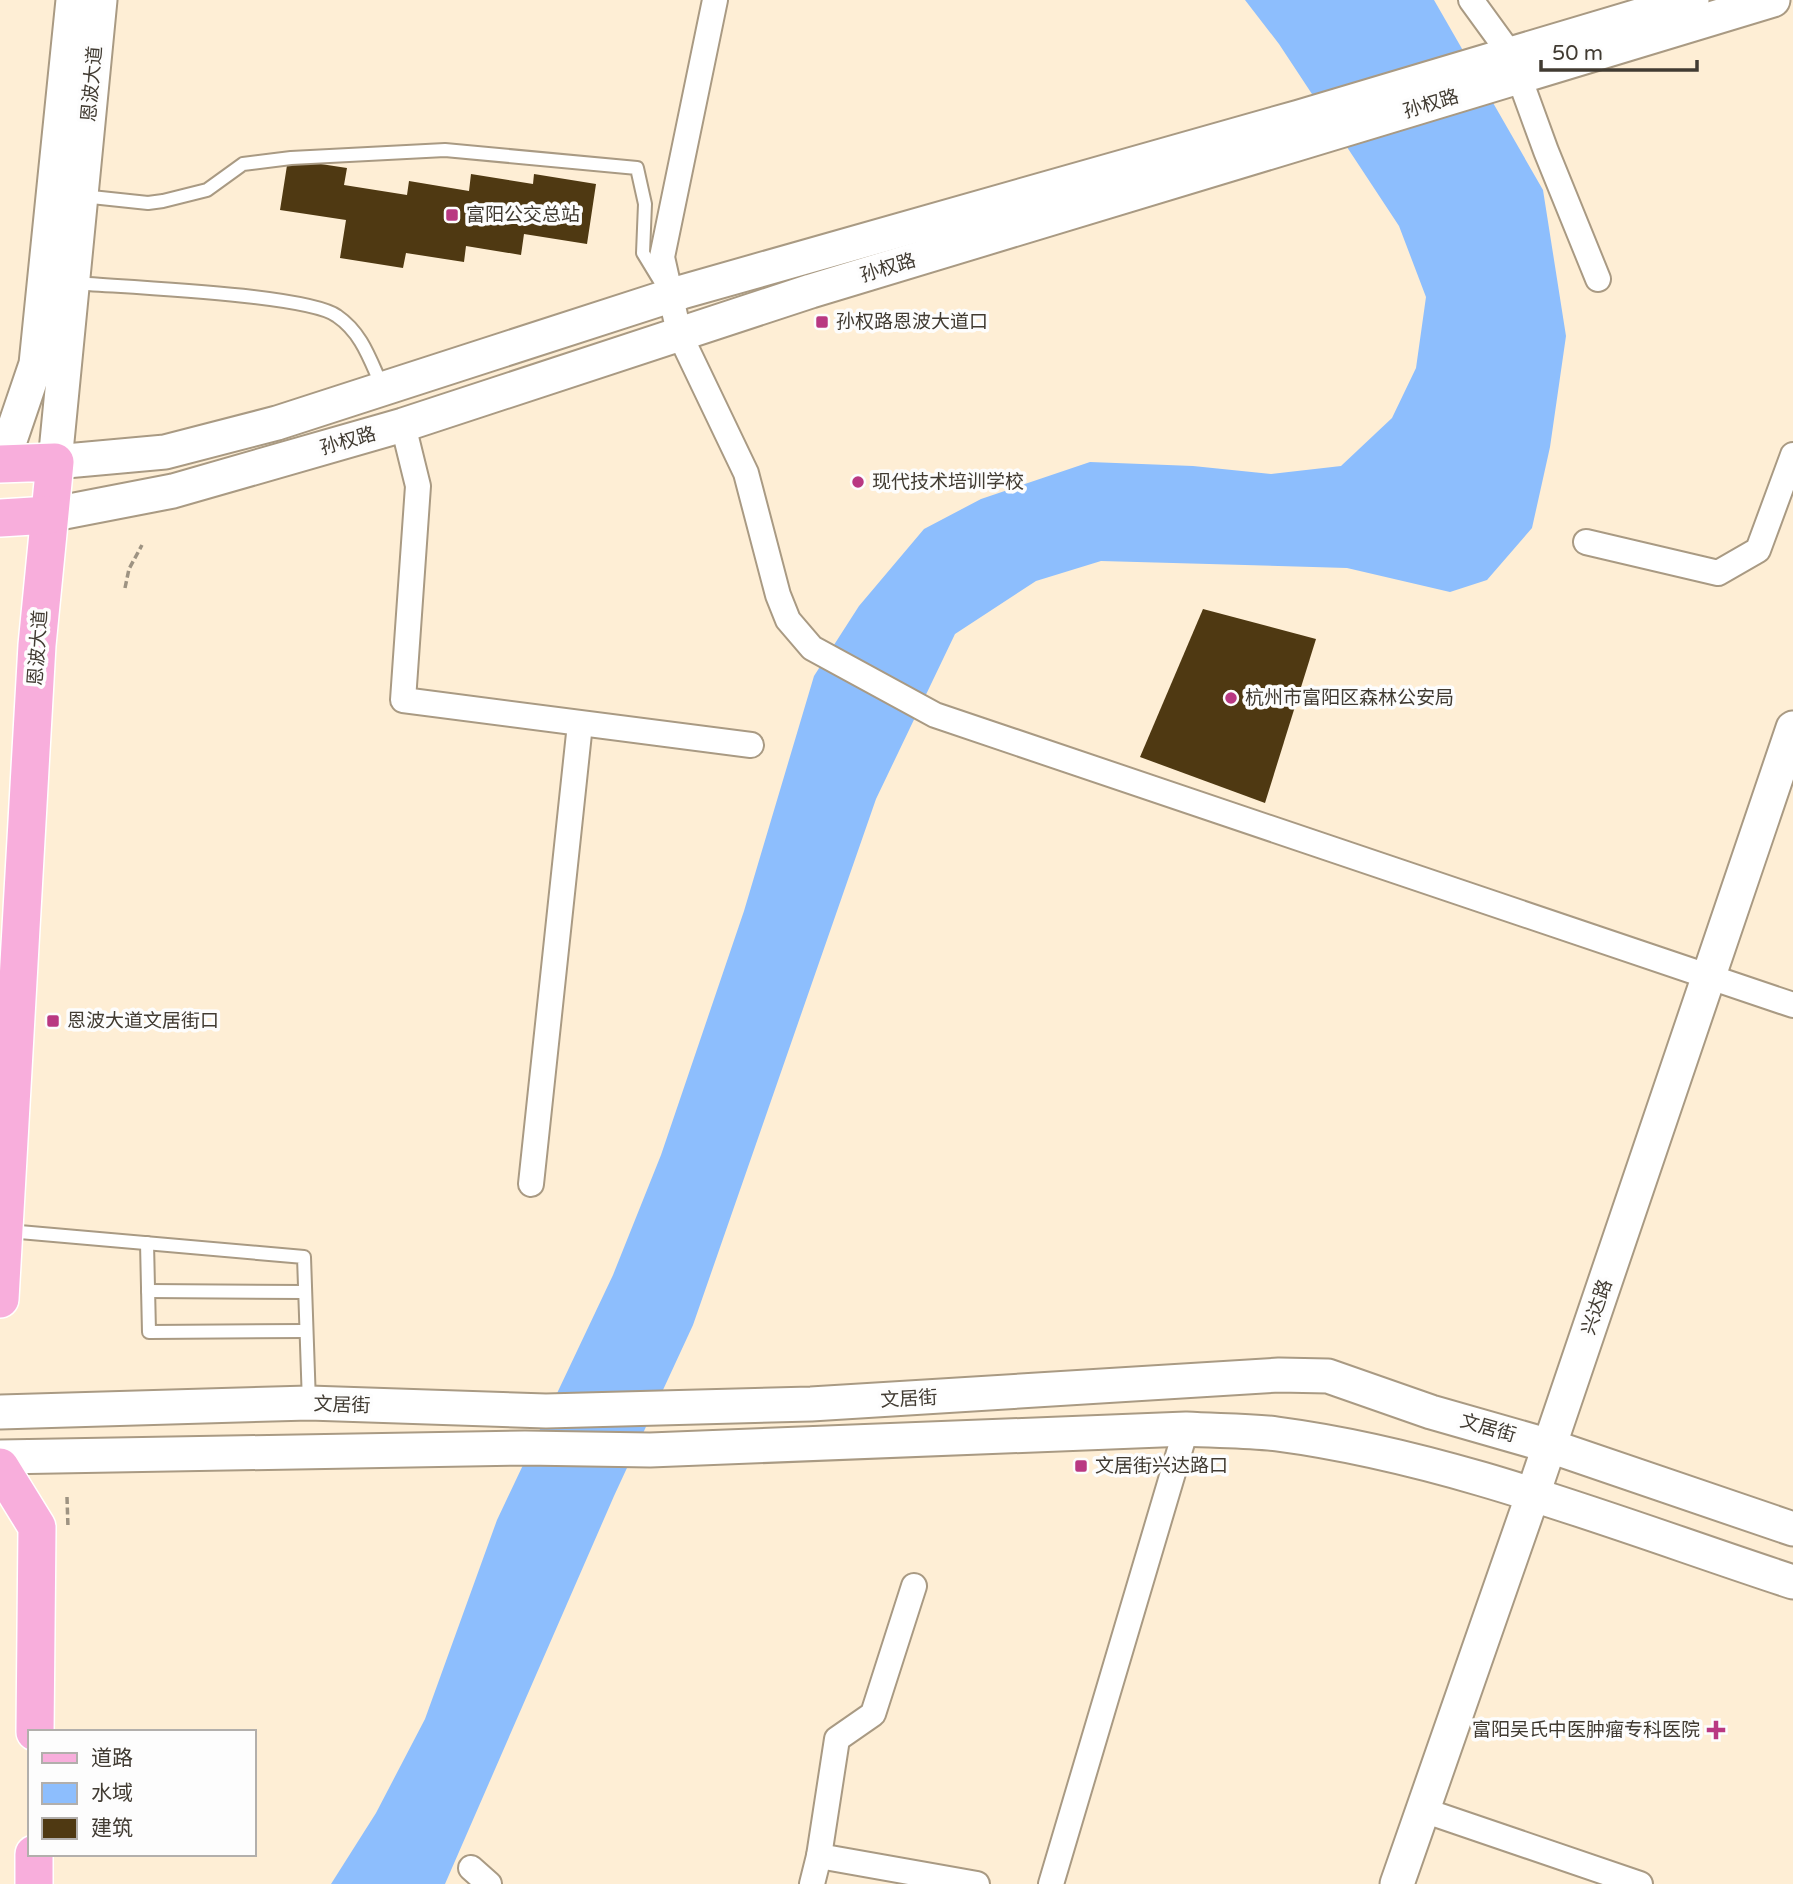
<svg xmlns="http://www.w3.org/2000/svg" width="1793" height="1884" font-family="'Varela Round','Noto Sans SC',sans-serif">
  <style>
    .water { fill: #8dbefd }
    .building { fill: #4f3912 }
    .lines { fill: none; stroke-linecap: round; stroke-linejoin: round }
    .lane-casing { stroke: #a99a83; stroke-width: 16 }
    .street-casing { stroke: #a99a83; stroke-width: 28 }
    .secondary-casing { stroke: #a99a83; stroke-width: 37 }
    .primary-casing { stroke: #fff; stroke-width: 40 }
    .path { stroke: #9e9382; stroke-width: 3.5; stroke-dasharray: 7 3.5; stroke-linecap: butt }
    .lane { stroke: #fff; stroke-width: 12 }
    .street { stroke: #fff; stroke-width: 24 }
    .secondary { stroke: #fff; stroke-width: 33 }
    .primary { stroke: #f8aedc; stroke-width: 37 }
    .poi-dot { fill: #b93882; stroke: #fdfdfd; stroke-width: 2.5 }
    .labels { text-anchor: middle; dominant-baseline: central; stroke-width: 7; stroke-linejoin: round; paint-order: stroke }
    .street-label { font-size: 19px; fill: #413b32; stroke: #fdfdfd }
    .poi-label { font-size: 19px; fill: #413b32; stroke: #fdfdfd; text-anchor: start }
  </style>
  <rect width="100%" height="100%" fill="#feeed5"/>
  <!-- water -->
  <polygon class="water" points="1245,0 1434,0 1543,190 1566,336 1550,447 1532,528 1487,580 1450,592 1347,568 1101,561 1036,581 955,634 876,799 693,1325 614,1496 445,1884 331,1884 376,1813 425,1719 497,1520 613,1275 661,1155 744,911 814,676 859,606 924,529 981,499 1090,462 1193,466 1271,474 1341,466 1392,418 1416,368 1426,297 1399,226 1279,44"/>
  <!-- building -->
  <g class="building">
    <polygon points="288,159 347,168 344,185 407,195 409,181 469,191 471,174 533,184 534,174 596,184 587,244 524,234 521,255 466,246 464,262 406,253 403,268 340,258 346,220 280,210"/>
    <polygon points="1203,609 1316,639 1265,803 1140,757"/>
  </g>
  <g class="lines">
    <defs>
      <g id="lane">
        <polyline points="82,196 148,203 163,201 207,190 243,164 291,158 445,150 637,168 645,204 643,253 660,281"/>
        <path d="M74,283C121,287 307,294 337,316C362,333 370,360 382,386"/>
        <polyline points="8,1231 304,1257 309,1403"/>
        <polyline points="147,1243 149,1332 305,1331"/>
        <polyline points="148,1291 305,1292"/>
      </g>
      <g id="street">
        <polyline points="715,0 662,257 679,333 746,473 778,595 788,620 812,648 935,715 1793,1005"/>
        <polyline points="1471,0 1511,55 1546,151 1598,279"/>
        <polyline points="403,425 418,486 403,700 751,745"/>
        <polyline points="1586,542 1718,573 1758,550 1793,455"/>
        <polyline points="531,1184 580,724"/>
        <polyline points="1423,1810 1640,1884"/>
        <polyline points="819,1856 977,1884"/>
        <polyline points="471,1868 489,1884"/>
        <polyline points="812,1884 819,1856 837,1739 873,1714 914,1586"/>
        <polyline points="1051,1884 1186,1429"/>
      </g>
      <g id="secondary">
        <polyline points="100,0 55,462 165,452 277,423 682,292 1299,117 1692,0"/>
        <polyline points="2,464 36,364 73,0"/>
        <polyline points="49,515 173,491 403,425 811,291 1773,0"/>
        <polyline points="0,1412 309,1403 546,1411 811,1404 1279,1375 1328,1376 1431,1412 1550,1446 1793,1529"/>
        <path d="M0,1457L525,1448L650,1450L1186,1429C1216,1431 1247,1430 1277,1434C1452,1457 1625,1527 1793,1582"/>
        <polyline points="1397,1884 1532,1497 1793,728"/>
      </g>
      <g id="primary">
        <polyline points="0,464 55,462 37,645 0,1299"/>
        <polyline points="0,518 49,515"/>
        <polyline points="0,1467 37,1527 35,1732"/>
        <polyline points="34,1884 34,1854"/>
      </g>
    </defs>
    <!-- lane casing -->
    <use href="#lane" class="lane-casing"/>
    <!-- street casing -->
    <use href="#street" class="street-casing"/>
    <!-- secondary casing -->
    <use href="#secondary" class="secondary-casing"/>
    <!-- primary casing -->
    <use href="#primary" class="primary-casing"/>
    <!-- path -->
    <g class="path">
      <polyline points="125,588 129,569 142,545"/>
      <polyline points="67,1497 68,1528"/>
    </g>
    <!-- lane -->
    <use href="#lane" class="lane"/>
    <!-- street -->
    <use href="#street" class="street"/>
    <!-- secondary -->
    <use href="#secondary" class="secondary"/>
    <!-- primary -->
    <use href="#primary" class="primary"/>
  </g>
  <!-- markers -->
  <g class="poi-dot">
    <rect x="445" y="208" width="14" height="14" rx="3.5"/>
    <rect x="815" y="315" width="14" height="14" rx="3.5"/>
    <circle cx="858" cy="482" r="7"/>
    <circle cx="1231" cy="698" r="7"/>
    <rect x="46" y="1014" width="14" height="14" rx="3.5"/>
    <rect x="1074" y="1459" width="14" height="14" rx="3.5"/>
    <path d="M1712.5 1719.5h7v7h7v7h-7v7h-7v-7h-7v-7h7z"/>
  </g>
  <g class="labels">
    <!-- street labels -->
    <g class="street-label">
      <text transform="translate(92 84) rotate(-85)">恩波大道</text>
      <text transform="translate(1431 104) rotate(-17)">孙权路</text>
      <text transform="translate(888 268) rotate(-17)">孙权路</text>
      <text transform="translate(348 441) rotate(-16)">孙权路</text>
      <text transform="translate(38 648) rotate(-86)">恩波大道</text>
      <text transform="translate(1597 1307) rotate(-71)">兴达路</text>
      <text transform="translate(909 1399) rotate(-3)">文居街</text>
      <text transform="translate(342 1405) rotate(2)">文居街</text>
      <text transform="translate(1488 1428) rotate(16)">文居街</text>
    </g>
    <!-- poi labels -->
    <g class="poi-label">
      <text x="466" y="215">富阳公交总站</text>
      <text x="836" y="322">孙权路恩波大道口</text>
      <text x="872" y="482">现代技术培训学校</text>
      <text x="1245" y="698">杭州市富阳区森林公安局</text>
      <text x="67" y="1021">恩波大道文居街口</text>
      <text x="1095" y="1466">文居街兴达路口</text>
      <text x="1700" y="1730" text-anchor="end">富阳吴氏中医肿瘤专科医院</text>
    </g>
  </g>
  <!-- legend -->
  <rect x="28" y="1730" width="228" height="126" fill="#fdfdfd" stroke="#b2afac" stroke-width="2"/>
  <rect x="42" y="1753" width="35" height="10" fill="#f8aedc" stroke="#b2afac" stroke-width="2"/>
  <text x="91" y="1765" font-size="21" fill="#413b32">道路</text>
  <rect x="42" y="1783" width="35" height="21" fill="#8dbefd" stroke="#b2afac" stroke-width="2"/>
  <text x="91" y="1800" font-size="21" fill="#413b32">水域</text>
  <rect x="42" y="1818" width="35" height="21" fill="#4f3912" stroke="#b2afac" stroke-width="2"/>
  <text x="91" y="1835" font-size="21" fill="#413b32">建筑</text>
  <!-- scale -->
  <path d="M1541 60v10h156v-10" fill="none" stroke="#413b32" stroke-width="3.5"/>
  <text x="1552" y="60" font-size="21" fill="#413b32" stroke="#fdfdfd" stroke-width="5" paint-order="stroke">50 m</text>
</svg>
